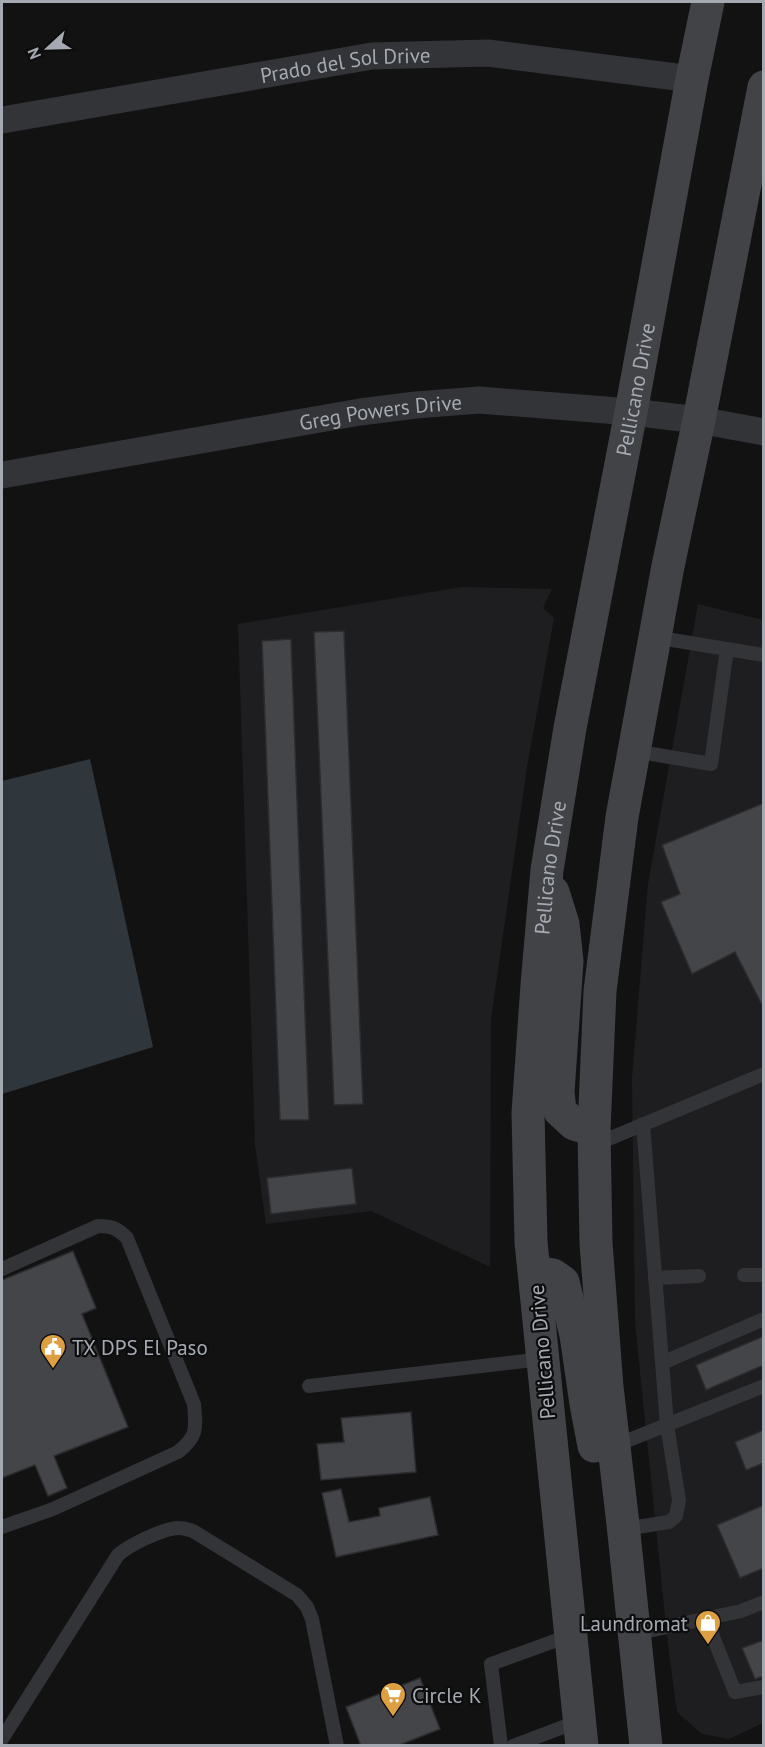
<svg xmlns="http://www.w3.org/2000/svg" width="765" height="1747" font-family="'PT Sans',sans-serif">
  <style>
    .built { fill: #1e1e20 }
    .water { fill: #2f373c }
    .building { fill: #444548; stroke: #2c2c2f; stroke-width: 1.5 }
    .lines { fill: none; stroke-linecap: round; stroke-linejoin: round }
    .lane { stroke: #333438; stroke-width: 14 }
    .street { stroke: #333438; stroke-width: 27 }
    .secondary { stroke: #414347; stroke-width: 33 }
    .labels { text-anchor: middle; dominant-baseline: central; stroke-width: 4.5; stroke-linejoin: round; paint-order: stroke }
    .street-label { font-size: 21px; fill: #a5aab2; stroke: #0d0d0e }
    .poi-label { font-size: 21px; fill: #a5aab2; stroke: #0d0d0e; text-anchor: start }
  </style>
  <rect width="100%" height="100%" fill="#121213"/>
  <!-- built -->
  <g class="built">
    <polygon points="462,587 552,589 543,608 554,618 527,767 491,1019 490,1267 371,1211 266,1224 255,1145 238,624"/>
    <polygon points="698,604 763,620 763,1723 729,1739 702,1734 677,1712 668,1645 635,1323 632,1078 648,884"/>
  </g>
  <!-- water -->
  <polygon class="water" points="90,759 153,1047 2,1094 2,781"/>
  <!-- building -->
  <g class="building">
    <polygon points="344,631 363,1104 334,1105 314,632"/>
    <polygon points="291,639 309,1120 280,1120 262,641"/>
    <polygon points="764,803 764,1009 735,952 692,974 661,902 680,894 662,845"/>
    <polygon points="352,1168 356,1204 271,1214 267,1178"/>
    <polygon points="73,1251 96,1308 82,1314 128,1427 54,1456 67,1488 48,1496 35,1465 2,1478 2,1280"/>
    <polygon points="764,1336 764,1365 706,1390 696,1365"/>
    <polygon points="411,1412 416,1472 321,1480 317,1444 344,1442 341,1418"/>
    <polygon points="764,1430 764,1463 746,1470 735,1442"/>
    <polygon points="341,1489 349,1522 380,1516 379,1508 430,1497 438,1535 336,1557 322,1493"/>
    <polygon points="764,1505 764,1568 740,1578 717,1525"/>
    <polygon points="764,1640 764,1676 755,1679 742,1648"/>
    <polygon points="420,1678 440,1729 397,1746 361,1746 346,1707"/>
  </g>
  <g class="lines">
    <!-- lane -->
    <g class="lane">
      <polyline points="654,637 764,655"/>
      <polyline points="634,751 711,764 727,649"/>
      <polyline points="594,1145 764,1074"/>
      <path d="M2,1269L98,1226C112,1226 117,1228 127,1238L194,1404C196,1429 198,1436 178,1452L53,1509L2,1527"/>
      <polyline points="744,1275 764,1275"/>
      <polyline points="655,1278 699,1276"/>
      <polyline points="662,1363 764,1319"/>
      <polyline points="309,1386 542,1359"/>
      <polyline points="614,1446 764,1386"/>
      <polyline points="624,1529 669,1522 676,1516 679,1500 667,1425 643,1124"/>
      <polyline points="706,1619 735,1692 764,1687"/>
      <polyline points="635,1634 741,1611 764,1602"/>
      <path d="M2,1739L118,1555C129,1545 164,1528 179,1528C184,1528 189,1530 193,1531L297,1595L307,1607L312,1619L337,1746"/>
      <polyline points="501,1746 491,1664 571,1635"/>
      <polyline points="513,1746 579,1721"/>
    </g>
    <!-- street -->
    <g class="street">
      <path id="s1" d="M2,120L372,56L488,53L692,79"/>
      <path id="s2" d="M2,475L360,412L416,405L479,400L631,412L699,420L764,432"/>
    </g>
    <!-- secondary -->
    <g class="secondary">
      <polyline points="553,892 563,924 567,961 558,1092 560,1111 574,1124 594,1130"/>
      <polyline points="535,1272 553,1275 563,1282 576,1335 586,1404 594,1446"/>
      <path id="s3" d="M582,1746L531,1242L528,1113L537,985L547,870L570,728L631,412L692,79L708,2"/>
      <polyline points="646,1746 623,1524 607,1387 596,1243 594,1130 600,991 622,817 668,566 699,420 764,87"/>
    </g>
  </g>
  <!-- icons -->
  <defs>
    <symbol id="civic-pin" viewBox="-11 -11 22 30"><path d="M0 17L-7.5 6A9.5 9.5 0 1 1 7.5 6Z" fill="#dc9f41" stroke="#0d0d0e"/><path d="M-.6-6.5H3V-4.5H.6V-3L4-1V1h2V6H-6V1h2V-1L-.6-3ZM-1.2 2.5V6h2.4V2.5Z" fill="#fff"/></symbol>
    <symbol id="shop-pin" viewBox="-11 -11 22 30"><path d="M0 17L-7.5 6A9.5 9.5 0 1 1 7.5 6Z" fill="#dc9f41" stroke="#0d0d0e"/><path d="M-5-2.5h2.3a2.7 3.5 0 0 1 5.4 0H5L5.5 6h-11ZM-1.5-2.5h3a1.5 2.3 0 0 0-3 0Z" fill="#fff"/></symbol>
    <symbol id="supermarket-pin" viewBox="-11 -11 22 30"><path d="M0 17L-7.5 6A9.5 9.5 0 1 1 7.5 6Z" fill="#dc9f41" stroke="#0d0d0e"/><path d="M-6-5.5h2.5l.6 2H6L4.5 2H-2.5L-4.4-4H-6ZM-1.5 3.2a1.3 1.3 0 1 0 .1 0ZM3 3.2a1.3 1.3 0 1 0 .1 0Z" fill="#fff"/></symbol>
  </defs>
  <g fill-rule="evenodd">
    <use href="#civic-pin" x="38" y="1332" width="30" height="40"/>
    <use href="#shop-pin" x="693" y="1608" width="30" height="40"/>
    <use href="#supermarket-pin" x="378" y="1680" width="30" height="40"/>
  </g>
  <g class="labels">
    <!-- street labels -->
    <g class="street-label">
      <text stroke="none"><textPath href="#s1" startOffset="348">Prado del Sol Drive</textPath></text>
      <text stroke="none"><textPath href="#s3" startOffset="1368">Pellicano Drive</textPath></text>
      <text stroke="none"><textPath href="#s2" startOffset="384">Greg Powers Drive</textPath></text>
      <text stroke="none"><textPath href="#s3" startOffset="882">Pellicano Drive</textPath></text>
      <text transform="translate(542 1352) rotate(-95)">Pellicano Drive</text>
    </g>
    <!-- poi labels -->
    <g class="poi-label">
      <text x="72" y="1347">TX DPS El Paso</text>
      <text x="688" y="1623" text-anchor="end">Laundromat</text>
      <text x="412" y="1695">Circle K</text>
    </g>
  </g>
  <!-- border -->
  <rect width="765" height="1747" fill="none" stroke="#a5aab2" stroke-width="6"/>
  <!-- north arrow -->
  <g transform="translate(48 48) rotate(248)" stroke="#0d0d0e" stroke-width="4.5" paint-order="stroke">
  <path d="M0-4.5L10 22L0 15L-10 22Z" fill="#a5aab2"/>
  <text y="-9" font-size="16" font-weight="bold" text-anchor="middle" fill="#a5aab2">N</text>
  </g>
</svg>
